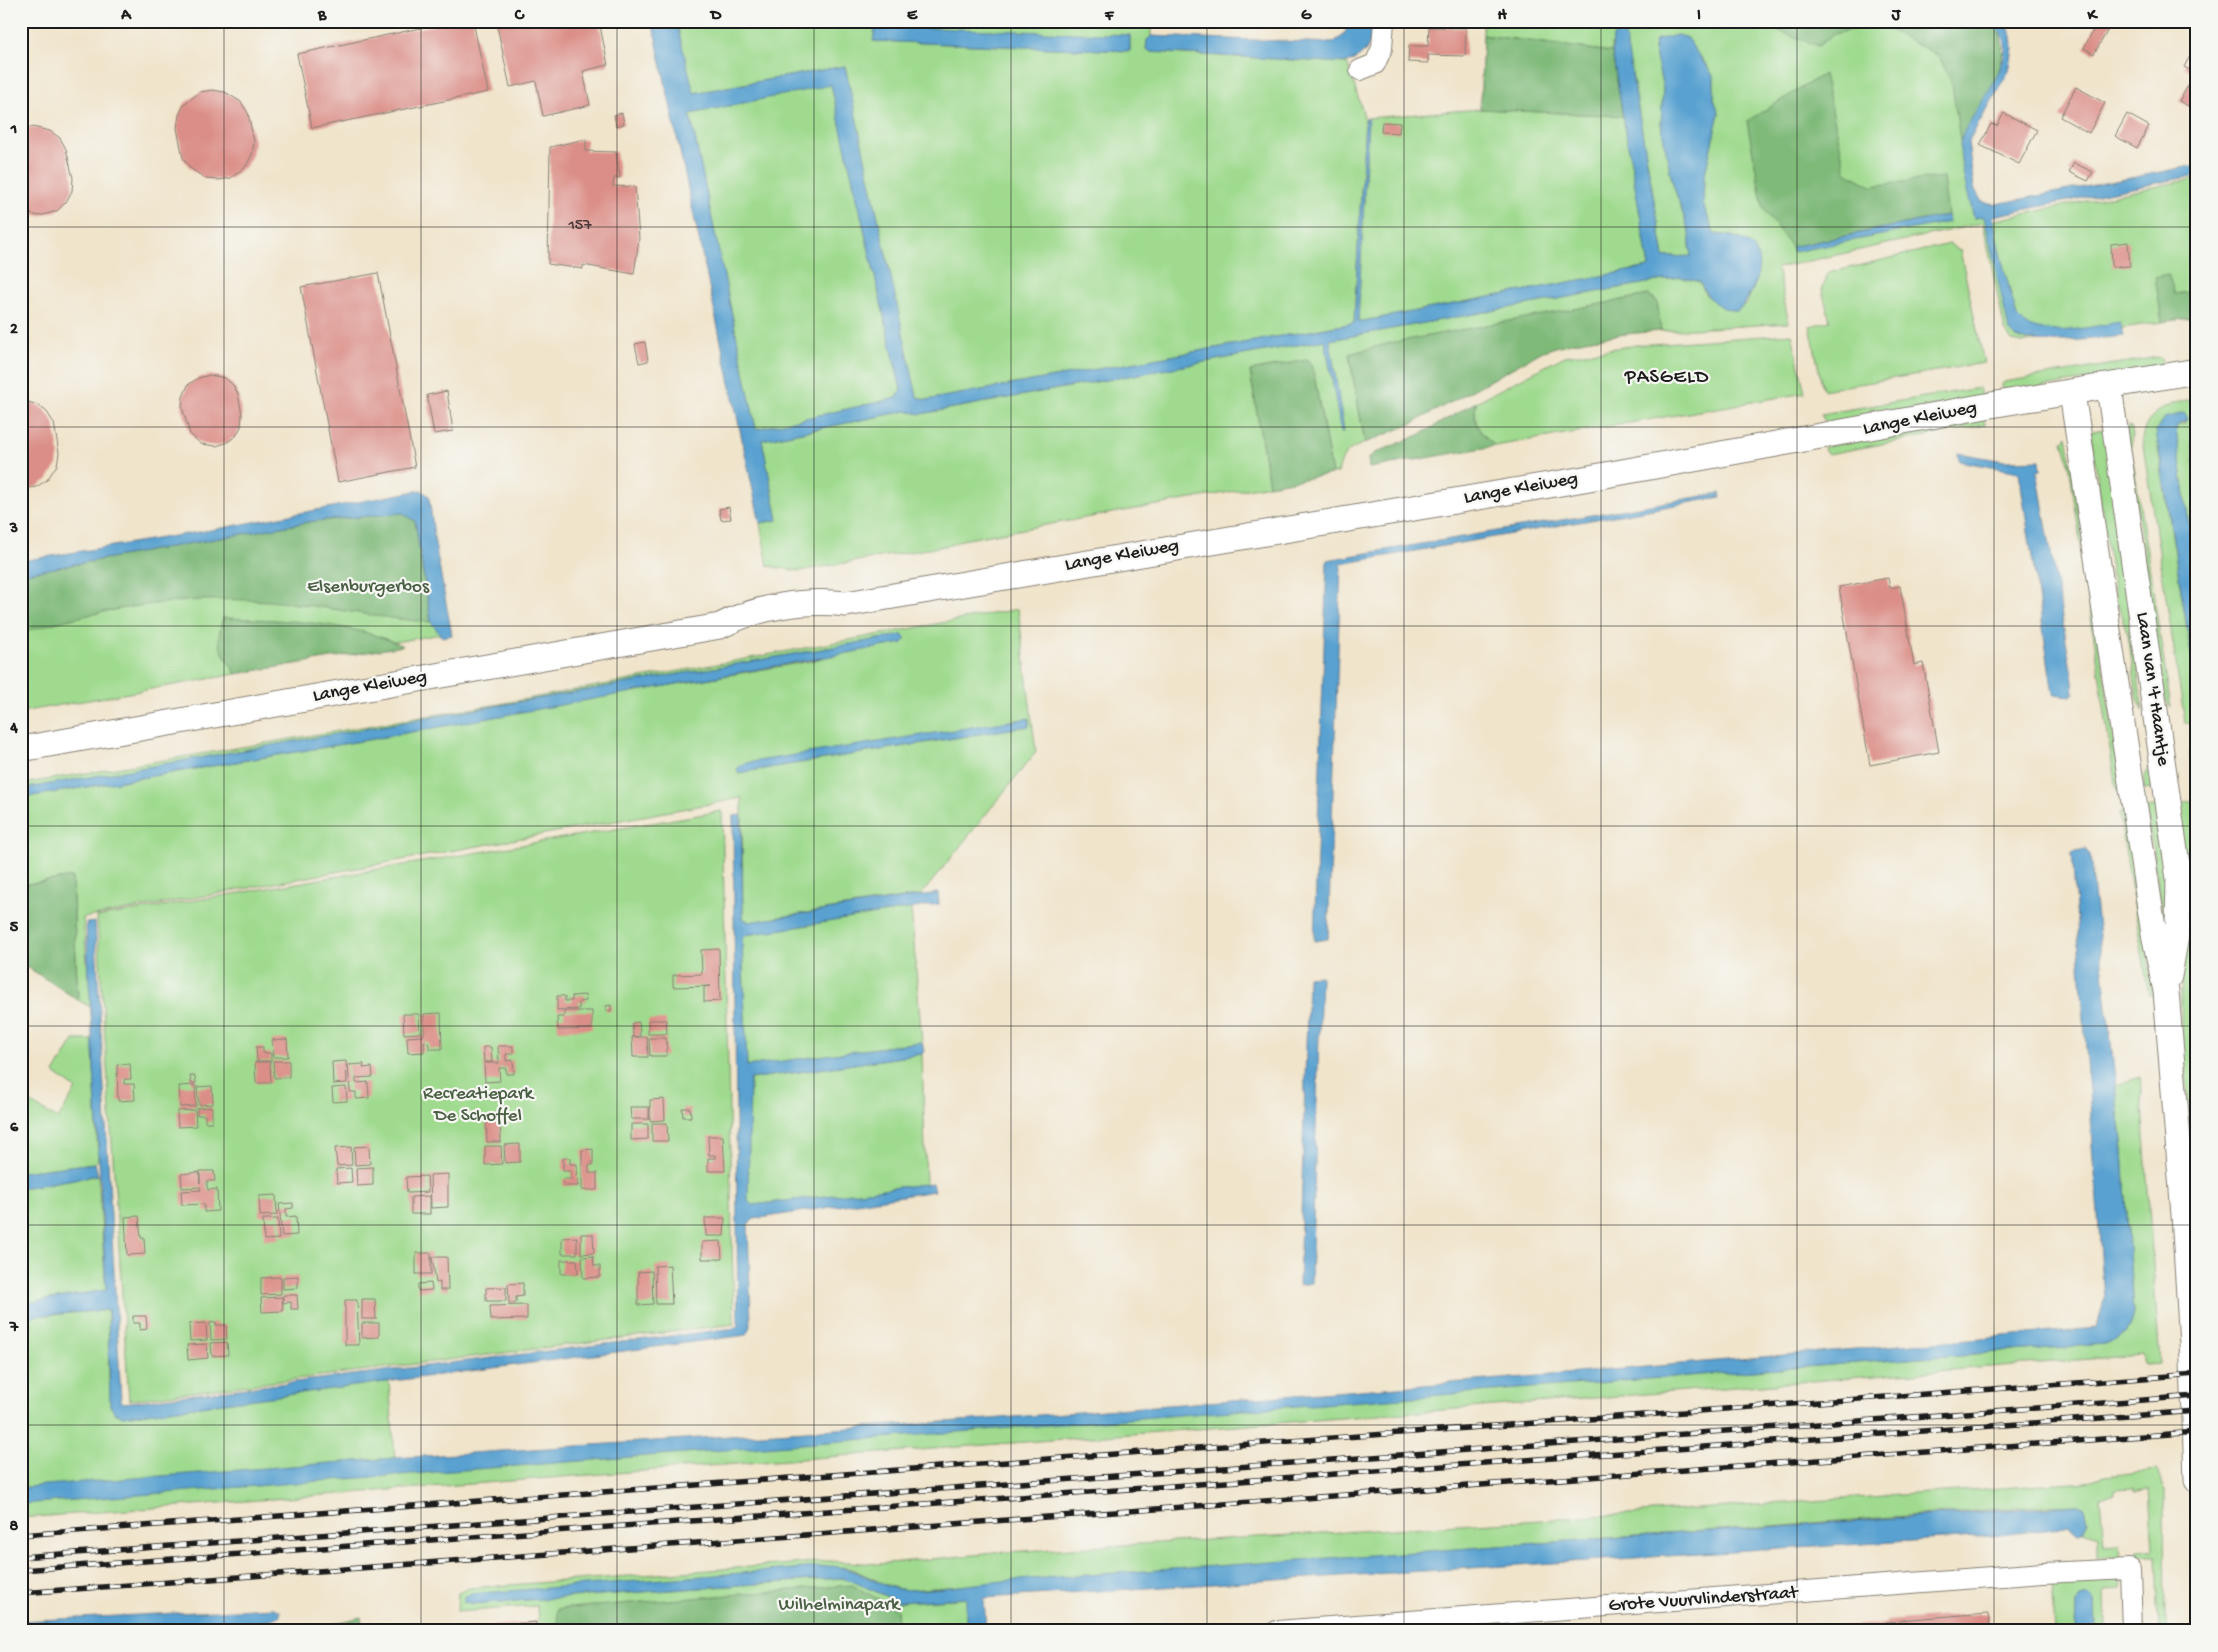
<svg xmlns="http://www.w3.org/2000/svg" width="2218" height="1652" font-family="'Gochi Hand',sans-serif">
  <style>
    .green { fill: #9fda8e; stroke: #5e7b55; fill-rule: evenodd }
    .forest { fill: #7fba79; stroke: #4e6b4a }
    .water { fill: #59a1d0; stroke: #3a5e76; fill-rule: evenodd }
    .building { fill: #db8e87 }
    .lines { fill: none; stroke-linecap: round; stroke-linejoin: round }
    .minor-casing { stroke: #868074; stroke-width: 22 }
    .tertiary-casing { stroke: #868074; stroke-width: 27 }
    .minor { stroke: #fff; stroke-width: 20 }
    .tertiary { stroke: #fff; stroke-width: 25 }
    .rail-casing { stroke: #1c1c1c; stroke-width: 5.5 }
    .rail { stroke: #f6f6f2; stroke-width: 4; stroke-dasharray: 11; stroke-linecap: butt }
    .grid { fill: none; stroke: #1c1c1c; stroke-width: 1; stroke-opacity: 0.55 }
    .labels { text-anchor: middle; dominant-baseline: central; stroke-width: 4.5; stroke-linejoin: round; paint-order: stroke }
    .number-label { font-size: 16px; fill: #4c3837 }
    .street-label { font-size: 19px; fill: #1c1c1c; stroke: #f6f6f2 }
    .park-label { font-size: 19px; fill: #4a5e44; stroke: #f6f6f2 }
    .neighbourhood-label { font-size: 20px; letter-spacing: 1px; fill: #1c1c1c; stroke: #f6f6f2 }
    .neatline { fill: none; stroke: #1c1c1c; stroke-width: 2 }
    .grid-label { font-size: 16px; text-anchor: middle; font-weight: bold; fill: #1c1c1c }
  </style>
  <rect width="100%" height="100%" fill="#f6f6f2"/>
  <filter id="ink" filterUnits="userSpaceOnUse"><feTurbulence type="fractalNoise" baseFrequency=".02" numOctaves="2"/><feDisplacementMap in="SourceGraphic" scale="10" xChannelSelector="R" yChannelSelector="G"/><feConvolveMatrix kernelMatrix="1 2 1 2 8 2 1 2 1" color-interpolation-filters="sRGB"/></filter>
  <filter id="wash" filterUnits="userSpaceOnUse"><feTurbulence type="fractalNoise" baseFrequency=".0096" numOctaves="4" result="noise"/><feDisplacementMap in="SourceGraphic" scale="20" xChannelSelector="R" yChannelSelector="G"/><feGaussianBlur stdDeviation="1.12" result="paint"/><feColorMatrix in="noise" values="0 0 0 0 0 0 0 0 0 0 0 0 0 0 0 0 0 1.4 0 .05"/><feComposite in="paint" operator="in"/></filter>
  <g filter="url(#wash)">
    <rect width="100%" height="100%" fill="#f0e4cb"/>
    <!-- green -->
    <g class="green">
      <path d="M676,21H1151V36L1147,40L1151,52L1347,63L1365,119L1354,323L926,400L917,397L845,66L693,93ZM1130,35V51L874,41Z"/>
      <path d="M1483,21H1562L1655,29V21H1984L2001,69L1960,140L1974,218L1984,217L1986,222L2197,178V291L2175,294L2156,277L2162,322L2022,343L2012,341L2005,331L1983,223L1777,268L1789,323L1661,331L1657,301L1649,295L1349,354L1365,443C1347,450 1343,453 1338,473L1332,474L1312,364L1307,360L1250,371L1269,485L962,540L950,545L799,571L768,566L760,523L778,520L762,440L906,411L921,414L1325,340L1342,432L1344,431L1329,340L1680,277L1700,282L1706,295L1737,311L1747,302L1757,280L1731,236L1714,234L1703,204L1704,178L1719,113L1714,99V77L1701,57L1655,40L1654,49L1663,88L1661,124L1672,181L1689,232L1691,257H1664L1632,73L1611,44L1612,52L1483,35Z"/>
      <polygon points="831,84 901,390 897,398 756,429 690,114"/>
      <polygon points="1480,109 1623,116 1649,267 1358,322 1368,118"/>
      <polygon points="1949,244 1960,250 1984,363 1823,390 1810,326 1830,321 1822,290 1828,273"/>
      <path d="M1792,334L1805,393L1495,446C1478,430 1473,426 1476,402L1565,356L1636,345Z"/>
      <polygon points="2158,357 2161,359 2163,367 2003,394 2002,384 2004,382"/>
      <polygon points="1979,388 1982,398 1831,425 1824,420 1821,414"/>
      <path d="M2185,400L2192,401L2197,411V429L2192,443L2197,479V524L2189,525L2176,430L2177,426L2185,423V413L2164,418L2158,448L2197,691V725L2185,723L2142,439C2146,414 2162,407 2185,400Z"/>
      <polygon points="1984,419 1985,425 1828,454 1825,452 1824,447"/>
      <polygon points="2128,425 2132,428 2131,448 2171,708 2166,701 2158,656 2126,433"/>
      <polygon points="2105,429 2143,712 2137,697 2128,635 2115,597 2091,433 2092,431"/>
      <polygon points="2067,435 2122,792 2116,789 2115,784 2069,463 2063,441"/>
      <polygon points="415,519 447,633 234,670 236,674 21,712 21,595"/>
      <path d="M1018,609L1036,752L921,895L749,922L743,918L742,798L83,918L91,1007L78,1000L72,877L21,885V798L373,739L549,706L811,661L902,635L21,789V784L499,704ZM1029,718V726L738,773Z"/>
      <polygon points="2192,750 2197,750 2197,779 2193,774 2190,753"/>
      <polygon points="2151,762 2158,787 2144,789 2144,779"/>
      <polygon points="2197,801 2197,1191 2181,1026 2181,991 2187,930 2177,804"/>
      <polygon points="2161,806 2170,874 2169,955 2146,808"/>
      <polygon points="722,811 734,1324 129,1400 97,917"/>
      <polygon points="2129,811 2153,995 2149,995 2119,812"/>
      <polygon points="911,908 922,1042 747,1066 742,939 746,935"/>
      <polygon points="74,1040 93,1040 98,1160 95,1163 21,1172 21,1097 58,1119 76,1089 54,1073"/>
      <polygon points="922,1054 926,1184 753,1205 747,1201 750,1079"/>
      <path d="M2140,1077L2160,1364L2143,1365L2141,1355L1316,1420L21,1518V1504L47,1500L2104,1344C2120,1338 2130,1331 2133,1314L2123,1150L2116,1085Z"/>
      <polygon points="98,1175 106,1290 21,1304 21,1188"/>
      <polygon points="108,1310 109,1382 124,1416 389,1381 395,1458 21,1488 21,1317"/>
      <path d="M2157,1470L2164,1491L2165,1631H2159L2156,1555H2138V1550L2153,1549L2149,1490L2134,1491V1488L2114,1489V1494L2100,1496L2104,1545L2119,1544L2120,1557H2098V1537L2083,1532L2088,1522L2085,1508L2078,1505L2041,1506L907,1590C885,1588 866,1573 845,1567L464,1597L470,1604L842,1578L852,1581L899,1602L973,1598L976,1631H539L537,1606L457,1612L458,1593L469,1588L830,1561L878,1564L1006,1552L1526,1521L2087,1482L2105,1476Z"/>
      <polygon points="2116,1579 2121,1584 2120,1590 2105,1591 2106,1631 2096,1631 2095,1601 2089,1595 2080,1597 2076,1603 2075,1631 2055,1631 2052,1580"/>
    </g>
    <!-- forest -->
    <g class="forest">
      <path d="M1754,21H1984L1999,30C2014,68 1979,107 1960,140L1952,84L1939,56L1877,23L1834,34L1818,46Z"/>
      <polygon points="1483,35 1612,52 1623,116 1480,109"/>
      <polygon points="1824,74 1846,172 1871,186 1943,177 1948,215 1791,247 1763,208 1747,121"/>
      <polygon points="2168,274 2175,294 2197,291 2197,317 2162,322 2155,277"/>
      <path d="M1649,295L1657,301L1661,331C1621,334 1581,338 1543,351L1413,423L1365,443L1349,354L1390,343Z"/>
      <polygon points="1307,360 1312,364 1332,474 1269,485 1250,371"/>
      <path d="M1476,402C1473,426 1478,430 1495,446L1369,468L1368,458L1375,453L1419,435Z"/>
      <path d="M403,513L415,521L431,622C377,619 324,605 269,601C181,595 106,608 21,632V574L314,521Z"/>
      <path d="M223,618C282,620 349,621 403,646L236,674C222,651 214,646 223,618Z"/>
      <polygon points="72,877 78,1000 21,963 21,885"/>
      <polygon points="852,1585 897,1609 898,1631 558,1631 557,1609"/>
      <polygon points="361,1617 363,1631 312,1631 315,1628"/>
      <polygon points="266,1621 278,1631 93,1631"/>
    </g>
    <!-- water -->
    <g class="water">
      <path d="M652,21H676L694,93L845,66L917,397L926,400L1354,323L1365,119L1368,118L1358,322L1649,267L1612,52L1613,36L1621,32L1625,35L1664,257L1691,256L1689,232L1672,181L1661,124L1663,88L1654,49L1655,40L1677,35L1686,37L1714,77V99L1719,113L1704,178L1703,204L1714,234C1725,235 1738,236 1748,243C1771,258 1752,298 1737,311C1718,309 1707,299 1700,282L1680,277L1330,340L1344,432H1341L1325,340L921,414L906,411L762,440L778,520L760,523ZM831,85L901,390L897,398L756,429L690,114Z"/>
      <path d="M1351,21H1373C1372,43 1368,55 1347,63L1151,52L1146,49L1147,40L1151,36L1332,43L1343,36Z"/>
      <path d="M1984,21H2005L2012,36L2013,48L2009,71L1968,142L1974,188L1982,202L1996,204L2197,165V175L1993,216L1999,249L2017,317C2037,342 2091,326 2120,322L2124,336C2104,338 2033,346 2018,338C2015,337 2011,332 2009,330L1984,217L1974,218C1970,203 1956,152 1961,139C1968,115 2026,53 1997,29C1994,26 1988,24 1984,21Z"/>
      <polygon points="875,26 1130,35 1130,51 873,41"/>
      <polygon points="1948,215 1949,222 1793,252 1791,247"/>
      <polygon points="2185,413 2188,419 2177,426 2176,430 2189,525 2197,524 2197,528 2190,529 2197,564 2197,691 2156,431 2164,418"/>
      <polygon points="1958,453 2005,461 2040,460 2041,470 2037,471 2073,681 2074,694 2072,696 2053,694 2019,472 1959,461"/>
      <polygon points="421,490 429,496 435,544 452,635 442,637 431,622 415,521 403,513 314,521 21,574 21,561 217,529"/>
      <polygon points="1720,493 1721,497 1341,564 1328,939 1314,941 1327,560"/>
      <polygon points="902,635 906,638 903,643 373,739 21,798 21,789"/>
      <polygon points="1029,718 1029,726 738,773 737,768 745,763"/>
      <polygon points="741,815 743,918 749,922 938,893 939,904 746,935 742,939 747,1066 922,1042 924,1051 922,1054 750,1079 748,1201 753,1205 932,1183 934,1191 754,1219 748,1224 751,1326 747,1335 124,1416 116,1414 110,1406 108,1310 21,1317 21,1304 106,1290 86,923 95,922 121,1400 124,1403 736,1328 738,1325 733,816"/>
      <path d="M2085,849L2090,855L2123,1150L2133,1314C2130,1331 2120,1338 2104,1344L21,1504V1488L45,1485L395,1458L989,1419L1577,1373L2097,1328L2104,1299L2072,852Z"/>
      <polygon points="1321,976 1311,1283 1299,1285 1308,977"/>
      <polygon points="95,1163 98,1175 21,1188 21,1172"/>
      <path d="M2078,1505L2085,1508L2088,1522L2083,1532H2079L2069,1524L2053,1529L1992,1536L984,1598L986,1631H964L966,1622V1598L899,1602L852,1581L842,1578L470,1604V1602L464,1603V1597L469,1596V1594L832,1566C859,1569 871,1582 894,1588C914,1594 978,1583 1003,1581Z"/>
      <polygon points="2089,1595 2095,1601 2096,1631 2075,1631 2076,1603 2080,1597"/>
      <polygon points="274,1608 280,1611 280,1616 266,1621 93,1631 21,1631 21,1621"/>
    </g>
    <g id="blocks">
      <!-- building -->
      <g class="building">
        <polygon points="454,21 473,21 488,92 312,128 297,54"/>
        <polygon points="496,21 599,21 608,65 583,71 590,105 543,116 536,81 510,87"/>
        <polygon points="2098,21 2113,21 2094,54 2084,48"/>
        <polygon points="1429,27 1466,28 1465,56 1428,55 1428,63 1408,62 1409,46 1428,46"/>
        <polygon points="2197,43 2197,65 2193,72 2184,67"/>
        <polygon points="2192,79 2197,82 2197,94 2190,107 2179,101"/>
        <polygon points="2076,87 2105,103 2089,133 2060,117"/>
        <polygon points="212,90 225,92 241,102 248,113 254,142 252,155 246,166 231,178 219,180 206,179 190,168 183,158 177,128 179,115 184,104 200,92"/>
        <polygon points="622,113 624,124 616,126 614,115"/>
        <polygon points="2004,113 2037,130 2019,164 1980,145 1991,124 1997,126"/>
        <polygon points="2127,114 2149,126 2137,148 2115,136"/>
        <polygon points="1382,122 1400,123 1399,133 1381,132"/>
        <polygon points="32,127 50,131 60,138 66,149 73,178 72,191 66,202 57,211 39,216 21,212 21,129"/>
        <polygon points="586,139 586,151 616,152 620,178 614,178 613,186 635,187 639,239 634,274 583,265 583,269 548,264 550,147"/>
        <polygon points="2074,163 2093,172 2088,181 2069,172"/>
        <polygon points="2128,242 2130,266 2112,267 2111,244"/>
        <polygon points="378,273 415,467 338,482 301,287"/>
        <polygon points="645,342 648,361 639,363 635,344"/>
        <polygon points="210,375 225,378 233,385 238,394 242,414 241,427 236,436 226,443 216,446 201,444 190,434 182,407 183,397 188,385 198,378"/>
        <polygon points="447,391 453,431 434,434 427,395"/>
        <polygon points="21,400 38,405 47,412 54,423 59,453 57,465 47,480 36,487 24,489 21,489"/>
        <polygon points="729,507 731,519 721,520 719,509"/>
        <polygon points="1888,578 1890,588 1900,586 1914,665 1923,663 1939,752 1870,765 1839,587"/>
        <polygon points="719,949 720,1001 704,1002 704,987 711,986 673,987 673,975 702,974 701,950"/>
        <polygon points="585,995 586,1001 579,1002 579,1009 557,1010 557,996 565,996 565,1001 572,1001 572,996"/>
        <polygon points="611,1005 611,1011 606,1011 606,1006"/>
        <polygon points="564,1011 592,1011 592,1029 558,1030 557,1017 564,1017"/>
        <polygon points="441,1013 442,1049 429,1049 429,1044 424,1041 424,1052 408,1053 407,1037 423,1036 424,1033 424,1014"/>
        <polygon points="403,1014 419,1014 420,1033 404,1034"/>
        <polygon points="648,1020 666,1020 667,1034 648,1034"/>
        <polygon points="639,1022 640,1036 633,1037 632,1023"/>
        <polygon points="632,1037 647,1037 648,1057 633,1057"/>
        <polygon points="649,1038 666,1038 667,1056 650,1056"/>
        <polygon points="287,1039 288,1057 273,1057 272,1040"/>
        <polygon points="498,1046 513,1046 513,1054 506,1054 506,1061 513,1060 514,1074 506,1074 506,1068 499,1068 500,1081 485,1082 484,1063 499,1063"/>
        <polygon points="256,1047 263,1047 263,1053 271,1053 271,1061 257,1061"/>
        <polygon points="483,1047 491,1047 492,1062 484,1062"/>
        <polygon points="273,1061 289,1061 289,1077 274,1078"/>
        <polygon points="346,1061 347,1083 333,1084 332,1062"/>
        <polygon points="255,1062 270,1062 271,1083 256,1083"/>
        <polygon points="130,1064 131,1079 124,1079 124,1084 134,1084 135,1100 118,1101 117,1065"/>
        <polygon points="364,1064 363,1068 372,1067 373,1077 356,1078 356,1083 368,1082 369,1098 356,1099 356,1092 350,1092 348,1065"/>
        <polygon points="190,1076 195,1076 196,1083 191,1083"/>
        <polygon points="195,1085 196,1106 180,1107 179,1086"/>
        <polygon points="212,1086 213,1104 199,1105 197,1087"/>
        <polygon points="346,1087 347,1101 333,1102 332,1088"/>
        <polygon points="664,1099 665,1120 650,1121 650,1100"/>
        <polygon points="212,1107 212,1122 205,1122 205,1115 197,1115 197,1108"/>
        <polygon points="630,1107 649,1107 649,1119 631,1119"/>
        <polygon points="682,1108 690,1108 691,1117 683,1117"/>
        <polygon points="195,1110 196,1126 178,1127 177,1111"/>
        <polygon points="500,1121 501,1142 487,1142 486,1122"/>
        <polygon points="652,1123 667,1123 668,1141 652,1141"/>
        <polygon points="631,1124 648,1124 648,1139 631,1140"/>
        <polygon points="708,1136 723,1136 725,1171 708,1171 708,1158 715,1158 715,1155 709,1155"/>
        <polygon points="520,1144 520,1162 505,1163 504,1145"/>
        <polygon points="369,1146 370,1164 355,1165 354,1147"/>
        <polygon points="485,1146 501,1146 502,1164 485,1165"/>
        <polygon points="351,1147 352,1165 337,1166 335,1148"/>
        <polygon points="593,1149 593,1165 589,1165 589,1173 597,1173 597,1190 582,1190 582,1150"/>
        <polygon points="563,1158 570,1158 570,1164 577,1164 578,1186 563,1186 563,1179 571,1179 571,1171 563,1171"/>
        <polygon points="373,1167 373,1185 357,1186 356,1168"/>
        <polygon points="351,1168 352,1182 337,1183 336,1169"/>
        <polygon points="200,1171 214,1171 215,1181 207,1181 207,1187 208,1190 217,1189 218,1211 204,1212 204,1204 182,1205 181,1191 201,1190 200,1187 182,1188 181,1174 199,1172 200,1183"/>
        <polygon points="448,1174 448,1207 431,1208 430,1175"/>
        <polygon points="427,1176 428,1192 407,1193 406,1177"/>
        <polygon points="276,1195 277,1215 260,1216 259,1196"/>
        <polygon points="430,1196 430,1214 411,1214 411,1197"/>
        <polygon points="293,1203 293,1208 286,1209 286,1217 296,1216 297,1235 282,1236 279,1204"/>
        <polygon points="139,1216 141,1238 144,1238 145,1254 127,1255 125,1217"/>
        <polygon points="705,1218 725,1218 724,1236 706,1236"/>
        <polygon points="263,1219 278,1219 279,1239 264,1240"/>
        <polygon points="581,1234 593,1234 594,1253 581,1254"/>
        <polygon points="577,1237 577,1254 562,1254 562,1238"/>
        <polygon points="721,1241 722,1259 702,1259 702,1242"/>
        <rect x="416" y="1253" width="15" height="21"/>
        <polygon points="593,1256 594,1266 600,1266 600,1277 583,1278 582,1257"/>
        <polygon points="432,1257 447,1257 448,1290 440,1290 440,1282 436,1283"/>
        <polygon points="561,1260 577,1260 578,1274 561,1274"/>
        <polygon points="670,1265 672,1304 656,1304 655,1266"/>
        <polygon points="652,1271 653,1304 638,1305 638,1272"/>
        <polygon points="298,1276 298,1288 283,1289 283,1277"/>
        <polygon points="281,1277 281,1294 261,1295 261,1278"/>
        <polygon points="431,1283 432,1290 418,1291 418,1284"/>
        <polygon points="523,1283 523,1296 516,1297 516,1303 509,1303 508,1284"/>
        <polygon points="506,1287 506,1301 486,1301 486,1288"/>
        <polygon points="283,1295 297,1295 298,1309 291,1309 291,1302 283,1303"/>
        <polygon points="282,1297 283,1311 262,1312 261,1298"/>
        <polygon points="362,1299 375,1299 376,1319 362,1319"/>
        <polygon points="345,1300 357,1300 359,1345 345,1345"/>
        <polygon points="527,1305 527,1319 491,1320 490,1306"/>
        <polygon points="133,1316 146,1316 147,1329 140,1330 140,1323 133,1323"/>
        <polygon points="216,1322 216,1325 226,1325 227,1339 211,1340 210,1323"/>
        <polygon points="206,1323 207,1340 190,1341 189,1324"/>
        <polygon points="362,1323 379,1323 379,1337 362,1338"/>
        <polygon points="227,1342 228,1355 212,1356 211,1343"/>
        <polygon points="207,1344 208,1358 188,1360 187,1345"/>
        <polygon points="1988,1613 1990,1628 2026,1626 2026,1631 1776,1631 1807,1627 1808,1629 1842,1627 1873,1625 1886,1623 1886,1621"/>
        <polygon points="536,1622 536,1631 462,1631 462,1628"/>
        <polygon points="421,1625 422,1631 401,1631 400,1627"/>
      </g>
    </g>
  </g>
  <g filter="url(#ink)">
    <use href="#blocks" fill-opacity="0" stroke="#868074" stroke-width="1"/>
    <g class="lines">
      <defs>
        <g id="minor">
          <polyline points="1360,70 1375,64 1382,48 1384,21"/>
          <polyline points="1277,1631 2043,1573 2130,1569 2132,1631"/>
        </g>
        <g id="tertiary">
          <polyline points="2109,387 2179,879 2178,924 2169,976"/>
          <polyline points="2072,393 2154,934 2166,991 2184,1215 2193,1360 2197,1480"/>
          <path d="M21,749L720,626C756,607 805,599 846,604L1567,482L1997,404L2197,371"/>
        </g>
      </defs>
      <!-- minor casing -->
      <use href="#minor" class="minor-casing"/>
      <!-- tertiary casing -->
      <use href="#tertiary" class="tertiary-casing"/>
      <!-- minor -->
      <use href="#minor" class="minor"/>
      <!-- tertiary -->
      <use href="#tertiary" class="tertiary"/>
      <defs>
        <g id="rail">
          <polyline points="21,1535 2197,1374"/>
          <polyline points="21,1557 2197,1396"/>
          <polyline points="21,1570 2197,1411"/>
          <polyline points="21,1593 2197,1432"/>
        </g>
      </defs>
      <!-- rail casing -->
      <use href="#rail" class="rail-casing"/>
      <!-- rail -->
      <use href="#rail" class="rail"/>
    </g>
  </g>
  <!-- grid -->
  <path class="grid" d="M224,21V1631M421,21V1631M617,21V1631M814,21V1631M1011,21V1631M1207,21V1631M1404,21V1631M1601,21V1631M1797,21V1631M1994,21V1631M21,227H2197M21,427H2197M21,626H2197M21,826H2197M21,1026H2197M21,1225H2197M21,1425H2197"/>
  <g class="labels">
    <!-- number labels -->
    <g class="number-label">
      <text x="580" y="226">157</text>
    </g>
    <!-- street labels -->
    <g class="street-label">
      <text transform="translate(1920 419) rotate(-11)">Lange Kleiweg</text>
      <text transform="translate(1521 489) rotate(-10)">Lange Kleiweg</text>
      <text transform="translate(1122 556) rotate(-10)">Lange Kleiweg</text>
      <text transform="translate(370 687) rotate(-10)">Lange Kleiweg</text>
      <text transform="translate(2152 689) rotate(82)">Laan van 't Haantje</text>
      <text transform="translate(1703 1600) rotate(-4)">Grote Vuurvlinderstraat</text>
    </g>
    <!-- park labels -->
    <g class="park-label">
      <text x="368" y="587">Elsenburgerbos</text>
      <text x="478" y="1094">Recreatiepark<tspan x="478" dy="22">De Schoffel</tspan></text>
      <text x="839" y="1605">Wilhelminapark</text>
    </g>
    <!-- neighbourhood labels -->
    <g class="neighbourhood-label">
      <text x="1667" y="378">PASGELD</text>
    </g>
  </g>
  <!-- margin -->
  <rect width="2218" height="1652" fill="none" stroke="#f6f6f2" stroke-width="55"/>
  <rect x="28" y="28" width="2162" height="1596" class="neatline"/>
  <g class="grid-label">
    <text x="126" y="19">A</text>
    <text x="322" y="19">B</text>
    <text x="519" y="19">C</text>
    <text x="716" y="19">D</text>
    <text x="912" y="19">E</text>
    <text x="1109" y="19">F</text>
    <text x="1306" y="19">G</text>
    <text x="1502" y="19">H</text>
    <text x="1699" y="19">I</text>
    <text x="1896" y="19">J</text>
    <text x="2092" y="19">K</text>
    <text x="14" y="133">1</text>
    <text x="14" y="333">2</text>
    <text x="14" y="532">3</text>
    <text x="14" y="732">4</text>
    <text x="14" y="931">5</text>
    <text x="14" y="1131">6</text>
    <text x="14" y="1331">7</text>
    <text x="14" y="1530">8</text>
  </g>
</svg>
